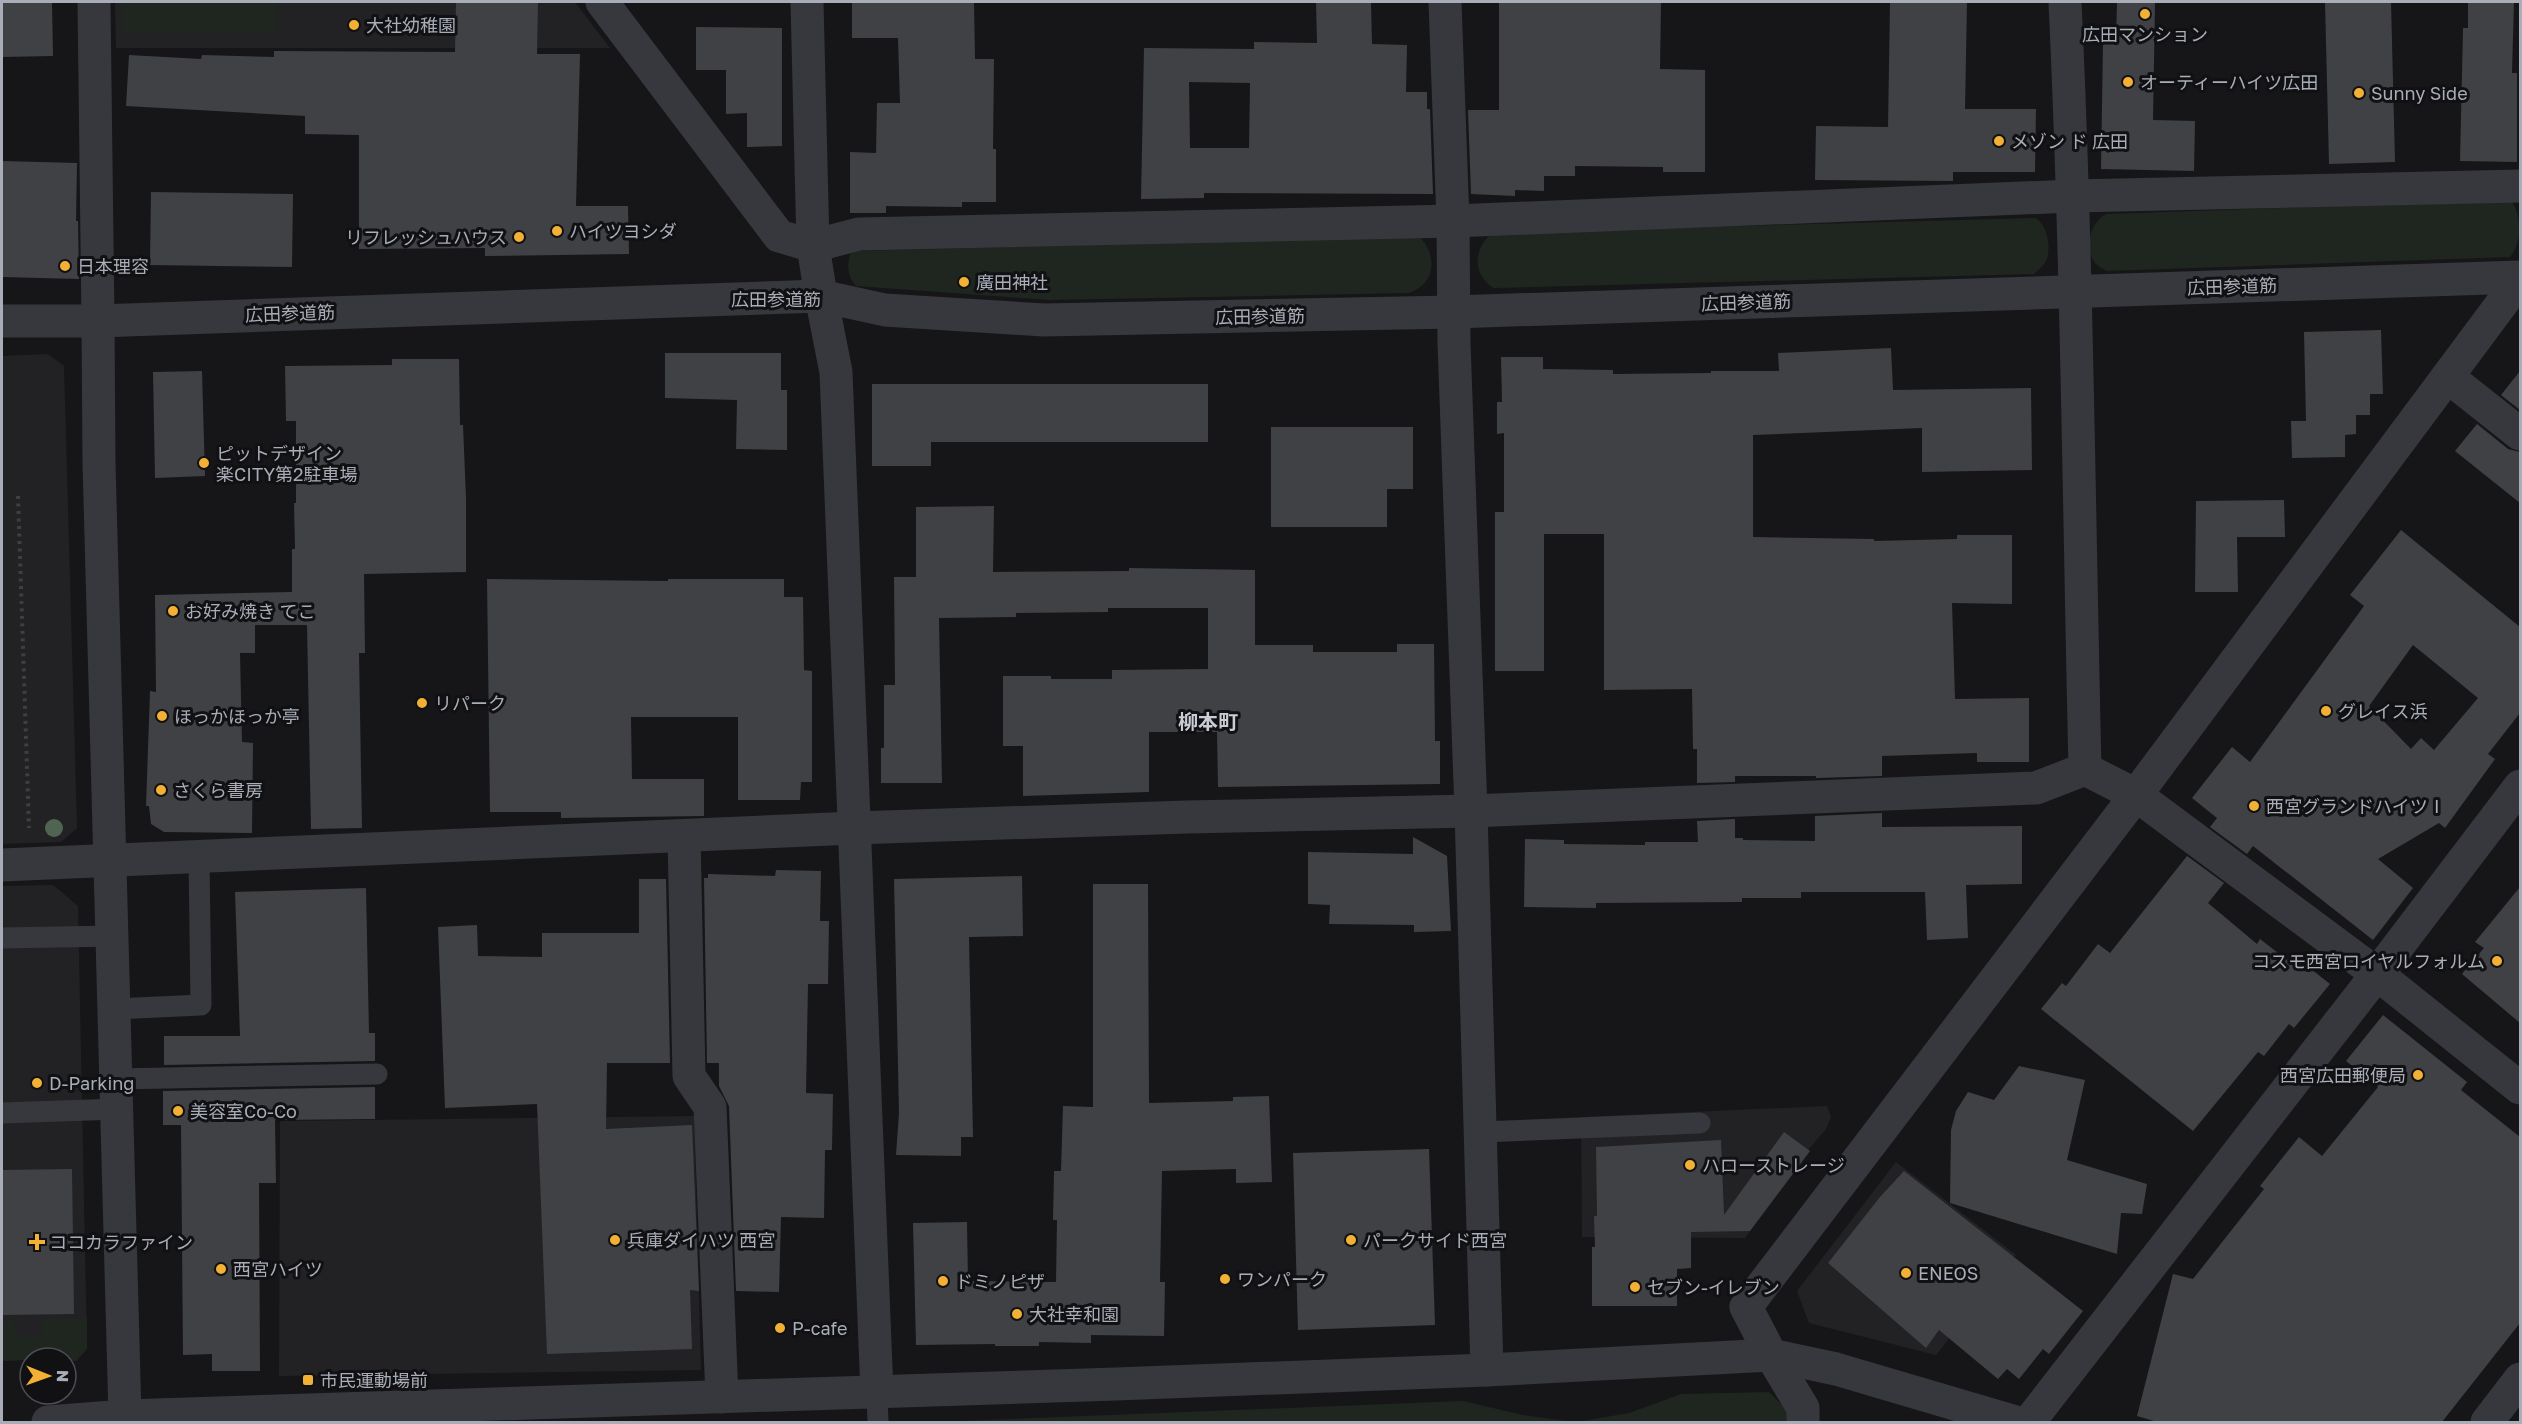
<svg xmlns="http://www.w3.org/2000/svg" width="2522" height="1424" font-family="'Golos Text','Noto Sans JP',sans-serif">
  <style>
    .built { fill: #222225 }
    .green { fill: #1e261f }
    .building { fill: #404145; fill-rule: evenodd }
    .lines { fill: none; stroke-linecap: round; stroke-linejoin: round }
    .path { stroke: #3d3f44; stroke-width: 4; stroke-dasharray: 3 4.5; stroke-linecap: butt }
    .service { stroke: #37383d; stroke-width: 21 }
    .minor { stroke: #37383d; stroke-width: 33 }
    .tertiary { stroke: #37383d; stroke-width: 33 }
    .tree { fill: #506452 }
    .poi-dot { fill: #f2b134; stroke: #111113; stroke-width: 2 }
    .labels { text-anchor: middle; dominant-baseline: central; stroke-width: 6; stroke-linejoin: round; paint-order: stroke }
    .poi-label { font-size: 18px; fill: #a8adb8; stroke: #111113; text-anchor: start }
    .street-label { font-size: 18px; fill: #a8adb8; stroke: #111113 }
    .neighbourhood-label { font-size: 20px; font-weight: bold; fill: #c9ccd4; stroke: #111113 }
  </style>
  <rect width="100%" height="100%" fill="#161618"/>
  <!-- built -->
  <g class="built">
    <polygon points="115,2 575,2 610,48 116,48"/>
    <polygon points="48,354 64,366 77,828 61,842 2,844 2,356"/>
    <polygon points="53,885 78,906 87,1349 76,1361 66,1361 66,1358 2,1361 2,886"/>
    <polygon points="1827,1106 1831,1117 1826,1129 1808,1150 1745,1238 1582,1237 1581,1117"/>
    <polygon points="694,1116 701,1370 279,1376 280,1121"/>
    <polygon points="1896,1162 2016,1255 1936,1355 1809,1323 1797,1291"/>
  </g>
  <!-- green -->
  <g class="green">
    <rect x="122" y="2" width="155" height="30"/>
    <path d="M2511,200C2522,216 2522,243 2510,257L2107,271C2103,269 2098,266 2095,263C2083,247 2090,223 2106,214Z"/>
    <path d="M2036,218C2047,226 2051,245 2047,259C2045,265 2038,270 2034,274L1494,288C1472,275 1473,249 1492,233Z"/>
    <path d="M1419,236C1438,255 1436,284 1409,293L1049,300L856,286C848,278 846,263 851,253L859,251Z"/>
    <polygon points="87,1318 87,1349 76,1361 66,1361 66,1358 2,1361 2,1320 15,1319 16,1337 42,1336 42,1319"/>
    <polygon points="1769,1392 1788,1411 1788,1422 1577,1422 1629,1413 1681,1394"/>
    <polygon points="1463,1401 1523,1415 1573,1422 936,1422"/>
  </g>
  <!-- building -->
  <g class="building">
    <polygon points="2,2 52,2 53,56 2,57"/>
    <polygon points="456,2 538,2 537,54 580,54 576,206 628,206 629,254 485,256 485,248 359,249 359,135 305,134 305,116 126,106 129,55 201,59 202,55 274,57 274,51 455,52"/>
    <polygon points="852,2 974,2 975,59 994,59 993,149 996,149 996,202 962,202 962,207 886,206 886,213 850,213 850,152 876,153 877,103 900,103 898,38 852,38"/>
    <path d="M1316,2H1371L1372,44L1407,45L1406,92H1427V109H1430L1433,194L1204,193V198L1141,199L1144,48L1254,49V42L1317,43ZM1189,82L1250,83L1249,148H1190Z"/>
    <polygon points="1499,2 1661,2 1660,69 1705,70 1705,172 1663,172 1663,167 1575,166 1575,176 1544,176 1544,191 1515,190 1515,196 1471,194 1468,110 1499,110"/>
    <polygon points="1890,2 1967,2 1965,109 2036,109 2035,172 1953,172 1953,181 1815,180 1816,126 1888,127"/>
    <polygon points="2117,2 2155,2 2153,120 2195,121 2194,171 2101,169 2103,42 2116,42"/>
    <polygon points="2325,2 2391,2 2395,162 2329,164"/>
    <polygon points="2468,2 2514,2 2512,73 2517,73 2517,162 2460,161 2463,28 2468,28"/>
    <polygon points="696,27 782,28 782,146 747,147 747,113 726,114 726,70 696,70"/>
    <polygon points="2,161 77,163 76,221 78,221 79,279 2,277"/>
    <polygon points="151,192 293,194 292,267 150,265"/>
    <polygon points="2381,330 2383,394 2370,394 2370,415 2356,415 2356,434 2345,435 2345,457 2292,458 2291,421 2306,421 2304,332"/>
    <polygon points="1891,348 1893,390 2031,388 2032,470 1922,472 1922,428 1753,435 1753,537 1874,539 1874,541 1957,539 1957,535 2012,535 2012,604 1952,603 1955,699 2029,698 2029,762 1977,762 1977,753 1882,756 1882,776 1816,778 1816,776 1735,776 1735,782 1697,783 1697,749 1693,749 1692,689 1604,690 1604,534 1544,534 1544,671 1495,671 1495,512 1504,512 1504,433 1497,434 1497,402 1502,402 1501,357 1543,357 1543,369 1613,370 1613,374 1711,373 1711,371 1779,371 1778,353"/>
    <polygon points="665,353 781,353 781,390 787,390 787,450 736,449 737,400 665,398"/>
    <polygon points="392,359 459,359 460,425 463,425 466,498 466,572 364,574 365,653 359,653 362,828 311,829 307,625 255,625 255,653 240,653 242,742 253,743 252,833 164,832 151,824 149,806 146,806 150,691 156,692 155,595 292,592 292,549 295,549 294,503 296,503 296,421 286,421 285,366 392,365"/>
    <polygon points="202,371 205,476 155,478 153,372"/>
    <polygon points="2520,371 2520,410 2501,395"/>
    <polygon points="872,384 1208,384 1208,442 931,442 931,466 872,466"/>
    <polygon points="2477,424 2508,449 2520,452 2520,503 2455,451"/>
    <polygon points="1271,427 1413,427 1413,489 1387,489 1387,527 1271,527"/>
    <polygon points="2284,500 2285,537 2237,537 2238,592 2195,592 2196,501"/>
    <polygon points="994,506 993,572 1129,571 1129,568 1255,570 1255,645 1313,645 1313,652 1397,652 1397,644 1434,644 1435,741 1440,741 1440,784 1218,787 1217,732 1149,732 1149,792 1023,796 1023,746 1003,746 1003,676 1051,676 1051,679 1112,679 1112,670 1208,669 1208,608 1108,608 1108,612 1016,613 1016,617 939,618 942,783 881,783 881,748 884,748 884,685 895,685 894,577 916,577 916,507"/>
    <path d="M2401,530L2520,627V713L2488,754L2495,759L2445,828L2439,823L2378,859L2413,888L2373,940L2253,846L2247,854L2210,827L2217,818L2192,798L2232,747L2250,762L2364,606L2350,595ZM2413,645L2478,698L2434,750L2421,738L2411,749L2369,706Z"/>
    <polygon points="487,579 668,581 668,579 784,579 784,597 803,597 804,670 812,671 812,782 801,782 800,800 738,800 738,717 631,717 632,779 704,779 704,816 561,818 561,812 490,812"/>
    <polygon points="1882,813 1882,827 2022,826 2022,884 1966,885 1968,938 1927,940 1925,892 1801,892 1801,898 1742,898 1742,902 1596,903 1596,908 1524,907 1525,839 1564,840 1564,844 1645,845 1645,842 1698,842 1697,821 1735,819 1735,838 1743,838 1743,840 1815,841 1815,816"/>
    <polygon points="1413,837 1447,856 1451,931 1414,932 1414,925 1329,924 1330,905 1308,904 1308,852 1413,854"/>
    <polygon points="2187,856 2224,883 2208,903 2257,944 2260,939 2287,960 2292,954 2330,984 2294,1028 2289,1024 2264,1056 2258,1052 2193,1131 2041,1009 2062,983 2066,986 2098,944 2110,953"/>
    <polygon points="776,870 821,871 820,921 829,921 828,984 808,984 806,1093 833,1094 832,1150 825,1150 824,1218 781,1217 779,1292 736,1291 729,1106 719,1086 719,1063 707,1063 704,878 708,878 708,874 775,876"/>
    <polygon points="1022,876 1023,936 969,937 973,1137 961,1137 961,1156 896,1155 899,1113 894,879"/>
    <polygon points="639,879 666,879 670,1063 607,1063 606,1129 692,1125 699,1291 690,1290 692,1349 547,1354 537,1104 445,1108 438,927 477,925 478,956 542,957 542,933 639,933"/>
    <polygon points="1093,884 1148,884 1149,1103 1233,1101 1233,1097 1269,1096 1272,1182 1236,1183 1236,1169 1162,1171 1160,1282 1165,1282 1164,1336 1091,1335 1091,1343 1039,1342 1039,1346 995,1346 995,1344 916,1345 913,1223 967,1222 968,1281 1056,1282 1057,1220 1053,1220 1054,1171 1061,1171 1063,1106 1093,1107"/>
    <polygon points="2520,887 2520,1023 2462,974 2484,948 2475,942"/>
    <polygon points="366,888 369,1033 375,1033 375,1061 164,1065 164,1036 240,1036 235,892"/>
    <polygon points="2383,1015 2467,1082 2461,1090 2520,1137 2520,1323 2442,1422 2157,1422 2137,1416 2173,1274 2193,1279 2264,1189 2260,1186 2299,1137 2322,1156 2378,1087 2346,1061"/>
    <polygon points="2019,1066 2085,1080 2067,1160 2147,1184 2142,1214 2121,1213 2117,1254 1950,1203 1951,1130 1956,1111 1968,1092 1994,1100"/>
    <polygon points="375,1087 375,1119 275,1120 276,1183 259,1183 260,1371 212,1371 212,1354 183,1355 181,1125 163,1125 163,1091"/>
    <polygon points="1784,1132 1810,1151 1750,1231 1691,1232 1691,1268 1677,1269 1677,1306 1592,1306 1592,1247 1595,1247 1594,1216 1597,1216 1596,1147 1721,1140 1724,1215"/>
    <polygon points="1429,1149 1435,1325 1298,1330 1293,1153"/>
    <polygon points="72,1169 74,1314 2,1315 2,1170"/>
    <polygon points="1904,1171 2083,1311 2049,1354 2043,1349 2019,1379 2007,1369 1998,1379 1939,1330 1926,1348 1828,1263 1880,1197"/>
  </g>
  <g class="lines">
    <!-- path -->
    <polyline class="path" points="18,496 29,828"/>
    <!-- service -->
    <g class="service">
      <polyline points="2,938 113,936"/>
      <polyline points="115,1009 201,1005 199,858"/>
      <polyline points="117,1079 377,1074"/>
      <polyline points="2,1113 118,1109"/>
      <polyline points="1481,1132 1700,1123"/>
      <polyline points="877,1393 878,1422"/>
    </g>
    <!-- minor -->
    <g class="minor">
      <polyline points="94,2 98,321"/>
      <polyline points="602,2 779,236 813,246 859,234 1453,221 2074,196 2520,186"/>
      <polyline points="807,2 813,246 821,296"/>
      <polyline points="1445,2 1453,221 1454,343 1471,811 1487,1370"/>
      <polyline points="2448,377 2520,434"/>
      <polyline points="684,836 689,1076 710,1107 722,1397"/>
      <polyline points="2,865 854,828 1187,817 1471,811 2036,788 2085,769 2136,795 2377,974 2520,1088"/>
      <polyline points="1771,1355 1803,1408 1803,1422"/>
      <polyline points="2029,1422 2377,974 2520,786"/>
    </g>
    <!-- tertiary -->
    <g class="tertiary">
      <path d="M2065,2C2077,257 2079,513 2085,769"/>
      <polyline points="821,296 836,372 877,1393"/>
      <polyline points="2,321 98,321 821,296 885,310 1044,320 1453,312 2520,277"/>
      <polyline points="98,321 99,463 125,1416"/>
      <polyline points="1771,1355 1746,1307 2136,795 2520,279"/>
      <polyline points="48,1422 125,1416 1116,1384 1487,1370 1771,1355 1836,1369 2016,1422"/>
      <polyline points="2487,1422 2520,1379"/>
    </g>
  </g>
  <!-- trees -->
  <circle class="tree" cx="54" cy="828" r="9"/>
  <!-- markers -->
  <g class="poi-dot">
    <circle cx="2145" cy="14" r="6"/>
    <circle cx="354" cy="25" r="6"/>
    <circle cx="2128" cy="82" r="6"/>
    <circle cx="2359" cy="93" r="6"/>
    <circle cx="1999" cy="141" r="6"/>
    <circle cx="557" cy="231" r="6"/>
    <circle cx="519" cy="237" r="6"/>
    <circle cx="65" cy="266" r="6"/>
    <circle cx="964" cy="282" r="6"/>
    <circle cx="204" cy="463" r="6"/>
    <circle cx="173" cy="611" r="6"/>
    <circle cx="422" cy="703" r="6"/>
    <circle cx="2326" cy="711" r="6"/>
    <circle cx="162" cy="716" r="6"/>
    <circle cx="161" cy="790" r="6"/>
    <circle cx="2254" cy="806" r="6"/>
    <circle cx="2497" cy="961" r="6"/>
    <circle cx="2418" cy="1075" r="6"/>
    <circle cx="37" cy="1083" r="6"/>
    <circle cx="178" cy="1111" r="6"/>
    <circle cx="1690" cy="1165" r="6"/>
    <circle cx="615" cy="1240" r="6"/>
    <circle cx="1351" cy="1240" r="6"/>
    <path d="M34 1233h6v6h6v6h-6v6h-6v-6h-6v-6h6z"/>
    <circle cx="221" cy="1269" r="6"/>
    <circle cx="1906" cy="1273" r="6"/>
    <circle cx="1225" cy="1279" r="6"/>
    <circle cx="943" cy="1281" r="6"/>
    <circle cx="1635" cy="1287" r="6"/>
    <circle cx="1017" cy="1314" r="6"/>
    <circle cx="780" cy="1328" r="6"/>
    <rect x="302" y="1374" width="12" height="12" rx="3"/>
  </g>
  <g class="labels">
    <!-- poi labels -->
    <g class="poi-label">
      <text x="366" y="25">大社幼稚園</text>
      <text x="2145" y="34" text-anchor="middle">広田マンション</text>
      <text x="2140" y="82">オーティーハイツ広田</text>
      <text x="2371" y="93">Sunny Side</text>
      <text x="2011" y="141">メゾン ド 広田</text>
      <text x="569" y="231">ハイツヨシダ</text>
      <text x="507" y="237" text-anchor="end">リフレッシュハウス</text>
      <text x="77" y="266">日本理容</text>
      <text x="976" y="282">廣田神社</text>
      <text x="216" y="453">ピットデザイン<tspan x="216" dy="21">楽CITY第2駐車場</tspan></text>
      <text x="185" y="611">お好み焼き てこ</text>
      <text x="434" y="703">リパーク</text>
      <text x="2338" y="711">グレイス浜</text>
      <text x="174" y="716">ほっかほっか亭</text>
      <text x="173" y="790">さくら書房</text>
      <text x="2266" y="806">西宮グランドハイツⅠ</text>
      <text x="2485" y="961" text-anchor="end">コスモ西宮ロイヤルフォルム</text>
      <text x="2406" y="1075" text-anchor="end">西宮広田郵便局</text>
      <text x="49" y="1083">D-Parking</text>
      <text x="190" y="1111">美容室Co-Co</text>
      <text x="1702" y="1165">ハローストレージ</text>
      <text x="627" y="1240">兵庫ダイハツ 西宮</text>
      <text x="1363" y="1240">パークサイド西宮</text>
      <text x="49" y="1242">ココカラファイン</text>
      <text x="233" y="1269">西宮ハイツ</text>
      <text x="1918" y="1273">ENEOS</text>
      <text x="1237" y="1279">ワンパーク</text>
      <text x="955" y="1281">ドミノピザ</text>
      <text x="1647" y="1287">セブン-イレブン</text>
      <text x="1029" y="1314">大社幸和園</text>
      <text x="792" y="1328">P-cafe</text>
      <text x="320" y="1380">市民運動場前</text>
    </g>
    <!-- street labels -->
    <g class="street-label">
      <text transform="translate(2232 286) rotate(-2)">広田参道筋</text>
      <text x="776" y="299">広田参道筋</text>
      <text transform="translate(1746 302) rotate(-2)">広田参道筋</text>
      <text transform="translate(290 313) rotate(-2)">広田参道筋</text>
      <text transform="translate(1260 316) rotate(-1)">広田参道筋</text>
    </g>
    <!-- neighbourhood labels -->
    <g class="neighbourhood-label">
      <text x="1208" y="721">柳本町</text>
    </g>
  </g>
  <!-- border -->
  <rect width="2522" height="1424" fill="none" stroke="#a8adb8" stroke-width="6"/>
  <!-- north arrow -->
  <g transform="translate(48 1376) rotate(91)"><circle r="28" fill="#111113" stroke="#4d4f55" stroke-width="1.5"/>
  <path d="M0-4.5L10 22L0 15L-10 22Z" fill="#f2b134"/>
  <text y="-9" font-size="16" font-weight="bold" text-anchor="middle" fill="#a8adb8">N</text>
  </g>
</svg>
